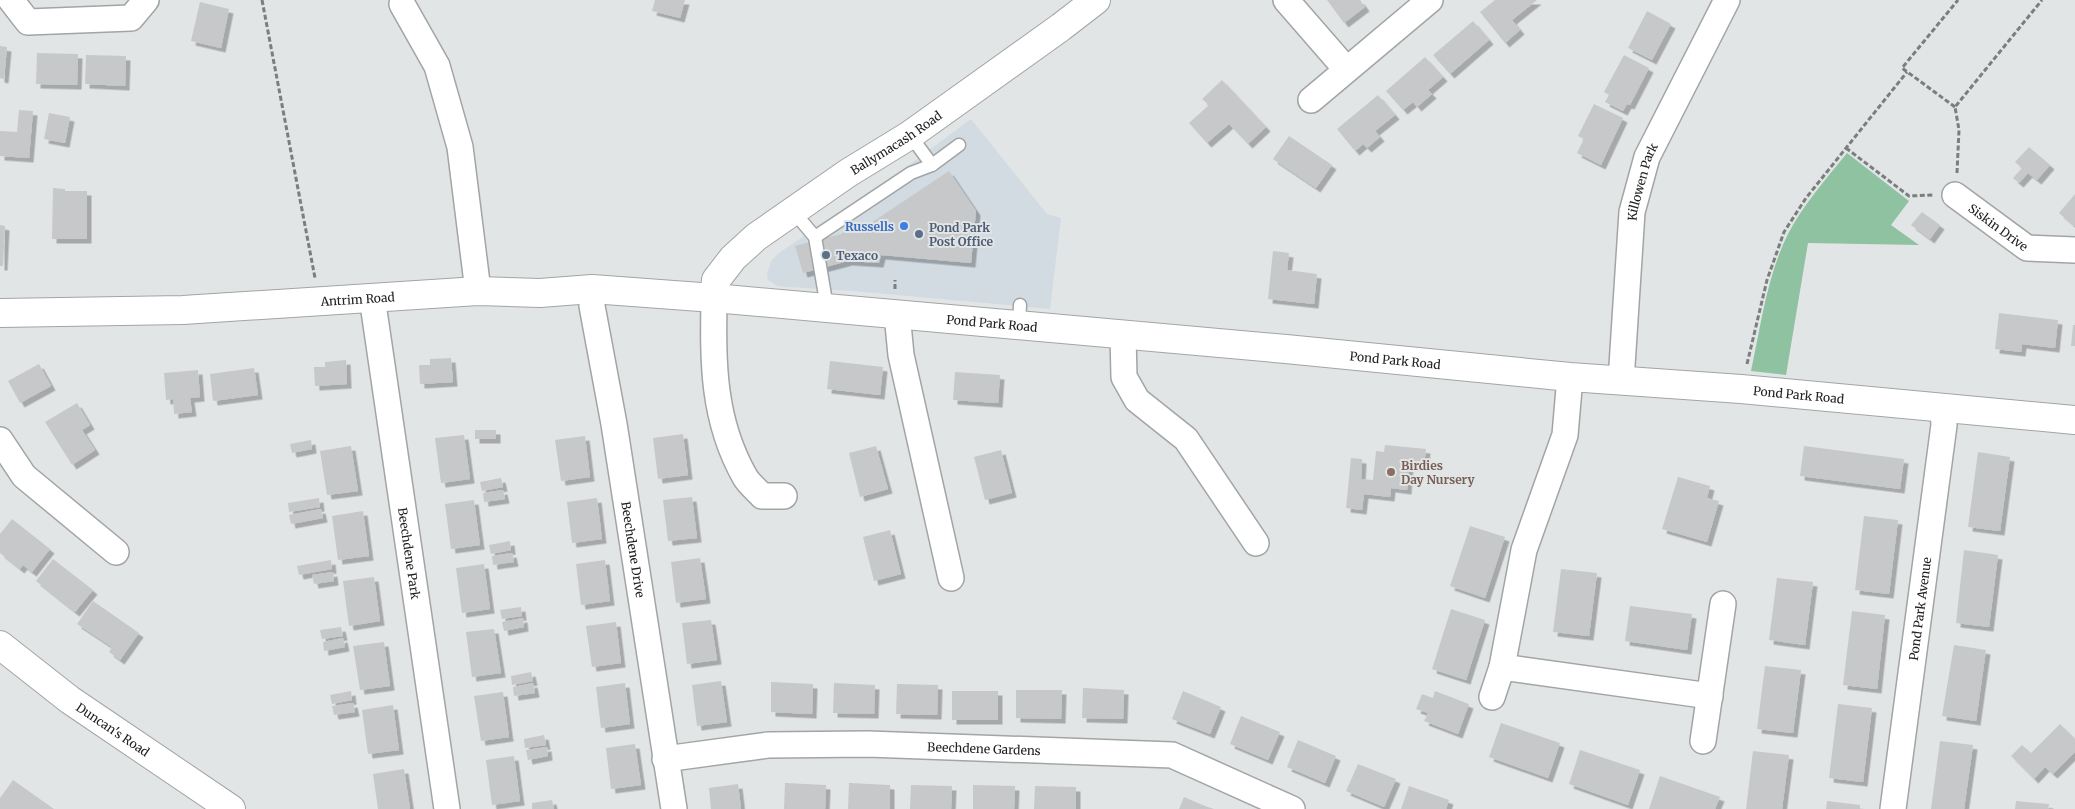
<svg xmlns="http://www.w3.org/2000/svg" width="2075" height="809" font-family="Merriweather,serif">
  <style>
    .built { fill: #d2dbe2 }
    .green { fill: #8ec2a0 }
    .building { fill: #c6c8ca; filter: url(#shadow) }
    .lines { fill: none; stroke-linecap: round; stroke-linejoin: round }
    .lane-casing { stroke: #a2a4a6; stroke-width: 15 }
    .street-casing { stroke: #a2a4a6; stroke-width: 28 }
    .secondary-casing { stroke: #a2a4a6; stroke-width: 30 }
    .primary-casing { stroke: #a2a4a6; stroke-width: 30 }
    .path { stroke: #7b7d7e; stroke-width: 3; stroke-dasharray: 5 2.5; stroke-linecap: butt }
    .lane { stroke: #fff; stroke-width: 12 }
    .street { stroke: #fff; stroke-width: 25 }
    .secondary { stroke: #fff; stroke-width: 28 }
    .primary { stroke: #fff; stroke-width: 28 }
    .shop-dot { fill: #3f7fe0; stroke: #e2e5e6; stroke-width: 2 }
    .service-dot { fill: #5c6f8a; stroke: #e2e5e6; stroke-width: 2 }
    .education-dot { fill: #8d6e63; stroke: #e2e5e6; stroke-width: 2 }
    .labels { text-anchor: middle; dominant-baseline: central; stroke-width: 4; stroke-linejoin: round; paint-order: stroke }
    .street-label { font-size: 12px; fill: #202122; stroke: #e2e5e6 }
    .shop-label { font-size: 12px; font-weight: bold; fill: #366cbe; stroke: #e2e5e6; text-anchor: end }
    .service-label { font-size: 12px; font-weight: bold; fill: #4e5e75; stroke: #e2e5e6; text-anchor: start }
    .education-label { font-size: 12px; font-weight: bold; fill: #785e54; stroke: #e2e5e6; text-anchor: start }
  </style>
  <defs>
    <filter id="shadow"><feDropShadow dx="4.5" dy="4.5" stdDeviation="0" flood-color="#0004"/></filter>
  </defs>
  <rect width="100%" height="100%" fill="#e2e5e6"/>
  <!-- built -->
  <polygon class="built" points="971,119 1047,214 1061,218 1050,309 853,291 788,287 777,286 768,280 767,274 771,261 779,253 909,165"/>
  <!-- green -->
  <path class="green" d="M1847,153L1909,201L1891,225L1919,245L1808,243L1786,375L1751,371C1761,325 1767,276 1788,234C1803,205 1826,179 1847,153Z"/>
  <!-- building -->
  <g class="building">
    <polygon points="655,0 685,0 680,18 652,11"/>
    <polygon points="1327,0 1360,0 1365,7 1344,23"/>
    <polygon points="1495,0 1537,0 1512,20 1520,30 1505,43 1480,12"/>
    <polygon points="200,2 229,9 221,48 191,41"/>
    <polygon points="1647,11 1671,24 1652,60 1628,48"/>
    <polygon points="1473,21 1489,40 1450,74 1433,55"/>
    <polygon points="0,46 7,47 4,79 0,78"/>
    <polygon points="37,53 78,54 77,85 36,84"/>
    <polygon points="86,55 126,56 125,86 85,84"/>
    <polygon points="1624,55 1649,68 1630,105 1627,104 1623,111 1605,102 1609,95 1604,92"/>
    <polygon points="1425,57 1443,77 1428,90 1432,94 1417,107 1413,102 1403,110 1386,91"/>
    <polygon points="1222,80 1266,127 1248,144 1229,124 1207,143 1189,123 1209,105 1202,99"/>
    <polygon points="1378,95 1395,115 1375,131 1380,137 1367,148 1363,144 1355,151 1337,129"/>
    <polygon points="1594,104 1623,118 1601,165 1577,153 1584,139 1578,136"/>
    <polygon points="19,110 33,111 29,158 0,156 0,131 17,132"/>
    <polygon points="49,113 70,117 65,143 44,139"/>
    <polygon points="1289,136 1332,165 1316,188 1273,159"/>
    <polygon points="2029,147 2050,165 2037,180 2028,173 2019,183 2013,178 2022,168 2015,162"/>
    <polygon points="949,171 976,211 971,263 881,255 879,263 848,261 803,273 795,246 841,234 857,222 862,229"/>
    <polygon points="53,188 65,189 65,191 87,191 87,239 52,239"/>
    <polygon points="2075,194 2075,224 2074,226 2059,213"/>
    <polygon points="1922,212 1940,225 1930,239 1911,225"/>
    <polygon points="0,225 5,226 3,266 0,266"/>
    <polygon points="1273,251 1289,253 1287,270 1317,274 1314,304 1268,299"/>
    <polygon points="1999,313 2058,320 2055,348 2022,344 2021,352 1995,349"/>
    <polygon points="2073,325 2075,325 2075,346 2071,346"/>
    <polygon points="451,358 453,382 420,384 419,365 430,365 430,359"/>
    <polygon points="346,360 347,384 315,386 314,367 325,367 325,362"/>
    <polygon points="830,361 883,367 880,395 827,389"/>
    <polygon points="39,364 51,386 20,403 8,381"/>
    <polygon points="254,368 258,395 213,401 210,374"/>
    <polygon points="198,370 200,397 190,398 192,412 174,414 173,399 166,400 164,373"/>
    <polygon points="955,372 1000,375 998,403 953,400"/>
    <polygon points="77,403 90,425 82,430 95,450 72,465 45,422"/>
    <rect x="475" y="430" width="21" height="9"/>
    <polygon points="683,434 688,475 658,479 653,438"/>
    <polygon points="464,435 470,479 441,483 435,438"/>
    <polygon points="585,436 590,477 561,481 555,440"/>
    <polygon points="311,440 312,449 292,453 290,444"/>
    <polygon points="1385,445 1426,449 1424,466 1409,464 1407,490 1391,488 1390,497 1364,494 1362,510 1346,508 1351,458 1362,459 1361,479 1373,480 1376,451 1384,452"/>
    <polygon points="351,446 358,491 327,495 320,451"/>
    <polygon points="876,446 888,489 860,497 849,453"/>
    <polygon points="1804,446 1904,459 1900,489 1800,476"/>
    <polygon points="1001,450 1012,493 985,500 974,457"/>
    <polygon points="1978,452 2010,457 2000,531 1968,527"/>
    <polygon points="1678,477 1710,486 1707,498 1719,501 1707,542 1662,529"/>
    <polygon points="501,478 503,487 482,491 480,482"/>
    <polygon points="503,490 505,499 484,502 483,493"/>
    <polygon points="692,497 697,538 668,541 663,500"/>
    <polygon points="319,498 320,507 289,512 288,503"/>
    <polygon points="597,498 602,539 572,543 567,502"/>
    <polygon points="474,500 480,545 451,549 445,504"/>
    <polygon points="321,509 323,518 291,524 289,515"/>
    <polygon points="363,511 369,556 338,560 332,516"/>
    <polygon points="1864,516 1898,520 1889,594 1855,590"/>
    <polygon points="12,519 50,549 32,572 23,565 20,569 0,553 0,534"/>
    <polygon points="1470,526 1505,537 1485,598 1450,586"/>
    <polygon points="890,530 901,574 874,581 863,537"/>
    <polygon points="510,541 511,550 491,554 489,545"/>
    <polygon points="1964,550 1998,555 1989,627 1956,623"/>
    <polygon points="512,553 514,562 493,565 492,556"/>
    <polygon points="700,558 706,599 676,603 671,562"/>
    <polygon points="53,559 93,590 75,612 36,581"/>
    <polygon points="331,560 332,569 299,575 297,566"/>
    <polygon points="605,560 610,601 581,605 576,564"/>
    <polygon points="484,564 490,609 462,613 456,568"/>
    <polygon points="1561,569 1597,573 1589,636 1553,632"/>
    <polygon points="333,572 334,581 314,584 312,575"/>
    <polygon points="374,577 380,621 349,626 343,581"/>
    <polygon points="1777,578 1813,582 1805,645 1769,640"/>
    <polygon points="93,601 139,633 120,660 109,652 112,647 77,624"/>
    <polygon points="1630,606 1692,614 1687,650 1625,641"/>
    <polygon points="521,607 522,616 502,619 500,610"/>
    <polygon points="1451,609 1485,620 1466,680 1432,669"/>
    <polygon points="1852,611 1885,615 1877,689 1843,685"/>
    <polygon points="523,618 524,627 504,631 502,622"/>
    <polygon points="711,620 717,660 687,664 682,623"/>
    <polygon points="616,622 621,663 592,667 586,626"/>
    <polygon points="341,627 343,636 322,639 320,630"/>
    <polygon points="494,629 501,673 472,677 466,632"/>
    <polygon points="343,638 345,647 324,651 323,642"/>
    <polygon points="384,642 390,686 360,690 353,646"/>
    <polygon points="1954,645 1986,650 1976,721 1942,716"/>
    <polygon points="1765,666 1801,670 1793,733 1757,729"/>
    <polygon points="531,672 533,681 512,685 511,676"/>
    <polygon points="721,681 727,722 697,726 692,685"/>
    <polygon points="771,682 813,684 812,714 771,712"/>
    <polygon points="533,683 535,693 514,696 513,687"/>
    <polygon points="625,683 630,724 601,728 596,687"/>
    <polygon points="834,683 875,685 874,714 833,713"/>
    <polygon points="897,684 938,685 937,715 896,714"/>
    <polygon points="1083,688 1124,690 1123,719 1082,718"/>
    <polygon points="1016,690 1062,690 1061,719 1016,718"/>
    <polygon points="351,691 352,700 332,704 330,695"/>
    <rect x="952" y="691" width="46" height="29"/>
    <polygon points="1183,691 1221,707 1210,734 1172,719"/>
    <polygon points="1435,691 1469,704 1458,734 1424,721 1428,713 1416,709 1422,694 1433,698"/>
    <polygon points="503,692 509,737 481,741 474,696"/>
    <polygon points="353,703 355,712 334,715 332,706"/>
    <polygon points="1838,704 1872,708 1863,782 1829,778"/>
    <polygon points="393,705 399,750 368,754 362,710"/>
    <polygon points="1241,716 1280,732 1268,760 1230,744"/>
    <polygon points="1501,723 1560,743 1548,778 1489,757"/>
    <polygon points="2060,724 2075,739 2075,752 2053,774 2045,767 2034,779 2011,756 2022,745 2031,753"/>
    <polygon points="544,735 546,745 525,748 524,739"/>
    <polygon points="1298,740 1336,756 1325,783 1287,767"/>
    <polygon points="1940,741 1973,745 1964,809 1931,809"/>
    <polygon points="635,744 641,785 611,789 606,748"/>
    <polygon points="547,747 548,756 528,760 526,750"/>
    <polygon points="1580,750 1640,770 1628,805 1569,784"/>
    <polygon points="1753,751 1789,755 1782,809 1746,809"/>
    <polygon points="514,756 520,801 492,805 486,760"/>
    <polygon points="1358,764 1396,779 1384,807 1346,791"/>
    <polygon points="404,769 410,809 378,809 373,774"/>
    <polygon points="1660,776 1720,797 1715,809 1649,809"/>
    <polygon points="13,780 54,809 0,809 0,798"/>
    <polygon points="785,783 826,785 825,809 784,809"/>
    <polygon points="849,783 890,785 890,809 848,809"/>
    <polygon points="738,784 741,809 711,809 709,788"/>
    <polygon points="911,785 952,786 951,809 910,809"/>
    <polygon points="973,785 1015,786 1014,809 973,809"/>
    <polygon points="1035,786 1076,787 1076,809 1034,809"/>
    <polygon points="1409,786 1449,800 1446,809 1401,809"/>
    <polygon points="1184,797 1205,806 1214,809 1179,809"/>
    <polygon points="552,800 554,809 532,809 532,803"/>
    <polygon points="1827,801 1860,805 1860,809 1826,809"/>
    <polygon points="2016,801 2049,804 2048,809 2015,809"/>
  </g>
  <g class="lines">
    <defs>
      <g id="lane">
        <polyline points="910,135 932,165 959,145"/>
        <polyline points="793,211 815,237 827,307"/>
        <polyline points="815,237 911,173 932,165"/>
        <polyline points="1019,325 1020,305"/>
      </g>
      <g id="street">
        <polyline points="11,0 28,22 131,18 146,0"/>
        <polyline points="1286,0 1346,69"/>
        <polyline points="402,4 437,66 460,147 478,291"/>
        <polyline points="1311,100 1430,0"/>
        <path id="s1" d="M1955,195L2027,248L2075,250"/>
        <path id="s2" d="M592,289V306L614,424L674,809"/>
        <path id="s3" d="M372,297L447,809"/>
        <path d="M714,298C713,361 712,419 745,477C749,484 757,490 762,496H784"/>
        <polyline points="897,314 901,355 951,578"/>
        <polyline points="1123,335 1124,377 1137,400 1186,439 1256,543"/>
        <path id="s4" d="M1621,381L1632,212L1647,157L1727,0"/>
        <polyline points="0,440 24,476 116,552"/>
        <polyline points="1502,667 1710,696"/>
        <polyline points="1492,697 1502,667 1524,550 1565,435 1570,377"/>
        <polyline points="1703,741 1723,604"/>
        <path id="s5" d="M665,759L768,745L868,744L1172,755L1292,809"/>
        <path id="s6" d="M1893,809L1944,425L1943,408"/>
      </g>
      <g id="secondary">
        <path id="s7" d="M714,298L1286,349L1570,377L1741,389L2075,420"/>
        <path id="s8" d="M0,645L70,700L231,809"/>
      </g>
      <g id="primary">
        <path id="s9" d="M0,313L183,310L478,291L540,293L592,289L714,298L716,280L733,258L756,237L848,173L910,135L1061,27L1096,0"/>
      </g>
    </defs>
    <!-- lane casing -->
    <use href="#lane" class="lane-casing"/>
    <!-- street casing -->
    <use href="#street" class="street-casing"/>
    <!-- secondary casing -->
    <use href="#secondary" class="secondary-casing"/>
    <!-- primary casing -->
    <use href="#primary" class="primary-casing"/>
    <!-- path -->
    <g class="path">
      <polyline points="262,0 315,278"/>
      <polyline points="1955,107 1902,68 1958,0"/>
      <polyline points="1846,148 1909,196 1933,195"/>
      <polyline points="1957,173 1959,130 1955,107 2042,0"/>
      <polyline points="895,289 895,280"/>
      <polyline points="1747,364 1767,280 1784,232 1806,198 1907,72"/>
    </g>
    <!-- lane -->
    <use href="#lane" class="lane"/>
    <!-- street -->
    <use href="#street" class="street"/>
    <!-- secondary -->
    <use href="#secondary" class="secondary"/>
    <!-- primary -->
    <use href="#primary" class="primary"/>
  </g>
  <!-- markers -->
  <circle class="shop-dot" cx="904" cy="226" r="5"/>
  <g class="service-dot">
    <circle cx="919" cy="234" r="5"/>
    <circle cx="826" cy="255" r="5"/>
  </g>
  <circle class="education-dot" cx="1391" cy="472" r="5"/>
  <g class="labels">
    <!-- street labels -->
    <g class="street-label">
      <text stroke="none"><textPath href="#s9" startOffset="961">Ballymacash Road</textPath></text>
      <text stroke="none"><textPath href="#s4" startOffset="201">Killowen Park</textPath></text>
      <text stroke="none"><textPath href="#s1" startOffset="54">Siskin Drive</textPath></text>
      <text stroke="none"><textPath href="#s9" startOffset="358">Antrim Road</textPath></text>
      <text stroke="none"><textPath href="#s7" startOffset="279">Pond Park Road</textPath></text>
      <text stroke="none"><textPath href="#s7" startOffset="684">Pond Park Road</textPath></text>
      <text stroke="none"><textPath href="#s7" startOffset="1089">Pond Park Road</textPath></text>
      <text stroke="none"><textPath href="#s2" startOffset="264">Beechdene Drive</textPath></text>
      <text stroke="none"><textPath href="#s3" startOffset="259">Beechdene Park</textPath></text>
      <text stroke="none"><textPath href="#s6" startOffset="202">Pond Park Avenue</textPath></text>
      <text stroke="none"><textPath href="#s8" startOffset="141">Duncan's Road</textPath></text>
      <text stroke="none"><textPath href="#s5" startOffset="320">Beechdene Gardens</textPath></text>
    </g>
    <!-- shop labels -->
    <g class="shop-label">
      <text x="894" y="226">Russells</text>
    </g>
    <!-- service labels -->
    <g class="service-label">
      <text x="929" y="227">Pond Park<tspan x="929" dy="14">Post Office</tspan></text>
      <text x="836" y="255">Texaco</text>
    </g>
    <!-- education labels -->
    <g class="education-label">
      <text x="1401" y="465">Birdies<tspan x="1401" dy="14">Day Nursery</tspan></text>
    </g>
  </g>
</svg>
